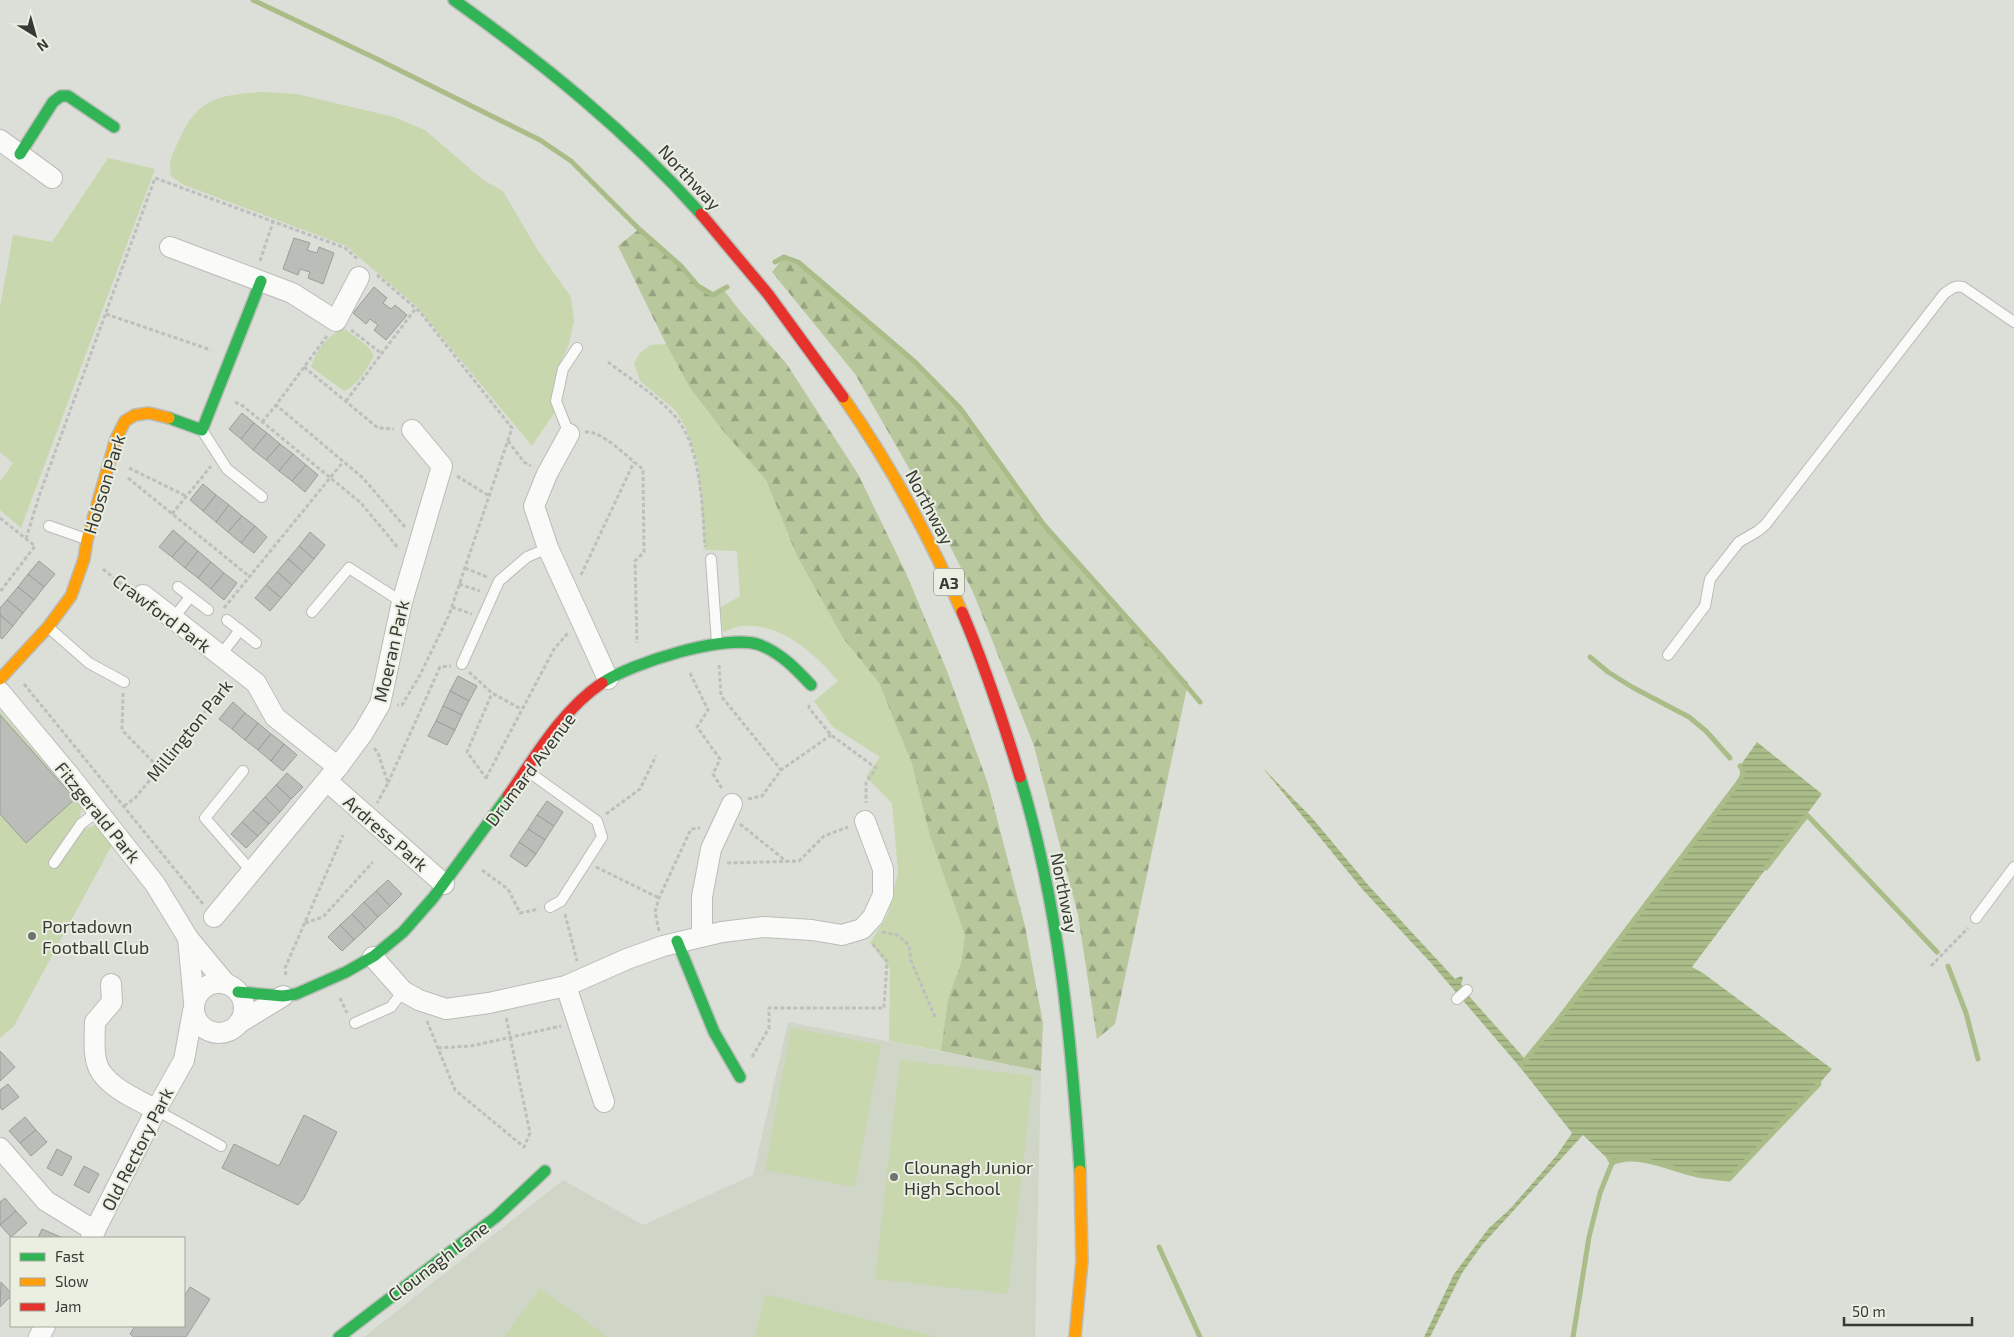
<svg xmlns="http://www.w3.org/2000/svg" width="2014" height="1337" font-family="'Exo 2',sans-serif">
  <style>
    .built { fill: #cfd5c7 }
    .green { fill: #c8d7ad }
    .forest { fill: url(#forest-firs) }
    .water { fill: url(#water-rules) }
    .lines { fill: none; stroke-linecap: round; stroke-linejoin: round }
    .stream { stroke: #aabd88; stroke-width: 5 }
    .building { fill: #bbbdb8; stroke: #9b9d98 }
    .lane-casing { stroke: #babdb7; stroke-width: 12 }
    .street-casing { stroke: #babdb7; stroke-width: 22 }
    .fast-casing { stroke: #babdb7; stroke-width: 14 }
    .slow-casing { stroke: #babdb7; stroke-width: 14 }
    .jam-casing { stroke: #babdb7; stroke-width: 14 }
    .path { stroke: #bdbfbc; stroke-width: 3; stroke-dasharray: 4 2.5; stroke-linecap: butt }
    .lane { stroke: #fafaf9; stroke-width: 10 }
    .street { stroke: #fafaf9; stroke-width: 20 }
    .fast { stroke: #30b455; stroke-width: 11 }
    .slow { stroke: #ff9f0a; stroke-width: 11 }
    .jam { stroke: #e5322d; stroke-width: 11 }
    .poi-dot { fill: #71736d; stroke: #eaefe2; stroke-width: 2 }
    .labels { text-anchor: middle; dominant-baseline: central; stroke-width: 4; stroke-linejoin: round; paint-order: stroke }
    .shield { fill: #eaefe2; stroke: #6d7068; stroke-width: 1 }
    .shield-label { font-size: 16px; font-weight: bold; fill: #373934 }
    .street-label { font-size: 18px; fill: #373934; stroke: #eaefe2 }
    .poi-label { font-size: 18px; fill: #373934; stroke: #eaefe2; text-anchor: start }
  </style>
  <defs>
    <pattern id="forest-firs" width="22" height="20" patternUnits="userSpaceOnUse" patternTransform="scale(1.25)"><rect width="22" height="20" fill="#b8c79c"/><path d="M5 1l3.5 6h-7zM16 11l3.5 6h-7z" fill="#96a380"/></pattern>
    <pattern id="water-rules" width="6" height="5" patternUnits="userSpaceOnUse" patternTransform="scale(1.25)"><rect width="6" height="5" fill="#aabd88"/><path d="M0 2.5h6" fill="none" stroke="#8b9b70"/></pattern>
  </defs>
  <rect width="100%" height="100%" fill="#dcdfd8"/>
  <!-- built -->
  <polygon class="built" points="788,1022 1041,1071 1035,1337 364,1337 563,1180 643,1225 753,1175"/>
  <!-- green -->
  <g class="green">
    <path d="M263,92L297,94L394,117L425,130L483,180L503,191L537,249L571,297L574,320L569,344L558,368L552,397L556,410L532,446L417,307L346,246L184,185L171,176C168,160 173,154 179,140C198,97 220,95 263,92Z"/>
    <polygon points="108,158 155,169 21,528 0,510 0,482 13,463 0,452 0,307 13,235 52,242"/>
    <path d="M345,329L367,346L374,355C369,367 356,387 344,391L311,367C315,351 329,333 345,329Z"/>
    <path d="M666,344L690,388L724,432L766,480L797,556L843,638L879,683L912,764L930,836L947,882L961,906L965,935L961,963L948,999L941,1051L889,1041L890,969L870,943L888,914L898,872L892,803L866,777L880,757L833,727L814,701L838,681C814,653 782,623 742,626C736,626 729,630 723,632L720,608L740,596L737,551L705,550L698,464L686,428L675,410L640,381L634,364L639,354L650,345Z"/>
    <polygon points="0,711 82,807 79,820 85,829 96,825 112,845 14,1026 0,1038"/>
    <polygon points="791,1028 881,1045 855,1187 765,1170"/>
    <polygon points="900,1060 1033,1076 1008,1294 875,1279"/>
    <polygon points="540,1288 608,1337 504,1337"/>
    <polygon points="766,1294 938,1337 755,1337"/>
  </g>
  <!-- forest -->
  <g class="forest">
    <polygon points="639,229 681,266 698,286 713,295 723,289 740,311 786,363 858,474 906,573 947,671 988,784 1025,926 1043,1023 1041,1071 941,1051 948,999 961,963 965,935 930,836 912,764 879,683 843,638 797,556 766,480 724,432 690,388 666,344 618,246"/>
    <polygon points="784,257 798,262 915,362 960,408 1044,525 1188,683 1115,1024 1097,1039 1078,915 1034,746 973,592 926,498 855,374 772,272"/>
  </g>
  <!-- water -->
  <path class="water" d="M1757,742L1822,794L1692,967L1703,973L1832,1069L1819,1084L1729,1179C1719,1178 1708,1177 1698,1175C1672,1170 1638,1151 1612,1163L1583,1135L1482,1245L1462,1273L1430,1337H1424L1454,1274L1489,1228L1510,1209L1557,1155L1572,1133L1519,1066L1431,963L1363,890L1262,767L1313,819L1369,886L1455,979L1461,976L1463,978L1461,984L1468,995L1526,1060L1558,1020L1738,783L1743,775L1740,766Z"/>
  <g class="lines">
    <!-- stream -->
    <g class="stream">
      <polyline points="253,0 377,59 540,140 571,161 639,229 681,266 698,286 713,295 727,287"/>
      <polyline points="775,262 784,257 798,262 915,362 960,408 1044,525 1163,658 1200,702"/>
      <polyline points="1590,657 1608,672 1632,687 1689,717 1706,731 1730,758"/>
      <polyline points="1766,868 1807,815 1937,952"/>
      <polyline points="1948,966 1966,1013 1978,1059"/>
      <path d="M1522,1064L1558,1020L1738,783C1742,777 1745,772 1740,766"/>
      <path d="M1612,1163C1638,1151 1672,1170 1698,1175C1708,1177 1719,1178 1729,1179L1819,1084"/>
      <polyline points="1159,1247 1200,1337"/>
      <polyline points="1573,1337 1589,1237 1600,1193 1612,1163 1609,1158"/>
    </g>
  </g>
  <!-- building -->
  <g class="building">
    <polygon points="294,238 310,243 307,250 317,253 319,247 334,253 323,284 308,278 310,272 300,269 298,275 283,269"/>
    <polygon points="374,287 387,298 383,303 391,309 395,305 407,315 386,340 374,330 378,325 370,319 366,324 353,313"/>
    <polygon points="242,413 254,423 241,439 229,429"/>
    <polygon points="254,423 267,433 253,450 241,439"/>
    <polygon points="267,433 280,444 266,460 253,450"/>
    <polygon points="280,444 293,454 279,471 266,460"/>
    <polygon points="293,454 306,465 292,481 279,471"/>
    <polygon points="306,465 318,475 305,492 292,481"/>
    <polygon points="203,484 216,495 203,511 190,500"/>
    <polygon points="216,495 229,505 216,522 203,511"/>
    <polygon points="229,505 242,516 228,532 216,522"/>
    <polygon points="242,516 255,526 241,543 228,532"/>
    <polygon points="255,526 267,537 254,553 241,543"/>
    <polygon points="173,530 186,541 172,557 159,547"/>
    <polygon points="310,532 325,545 314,559 299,546"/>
    <polygon points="186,541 198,551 185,568 172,557"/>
    <polygon points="299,546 314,559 303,572 288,559"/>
    <polygon points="198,551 211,562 198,578 185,568"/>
    <polygon points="288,559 303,572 292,585 277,572"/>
    <polygon points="39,561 55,574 44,587 28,574"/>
    <polygon points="211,562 224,573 211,589 198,578"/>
    <polygon points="277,572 292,585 281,598 266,585"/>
    <polygon points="224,573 237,583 224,600 211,589"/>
    <polygon points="28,574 44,587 34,600 18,587"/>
    <polygon points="266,585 281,598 270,611 255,598"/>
    <polygon points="18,587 34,600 23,613 7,600"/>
    <polygon points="7,600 23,613 13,626 0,615 0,608"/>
    <polygon points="0,615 13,626 2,639 0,637"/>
    <polygon points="458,676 477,686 469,701 450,691"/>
    <polygon points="450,691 469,701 462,715 443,706"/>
    <polygon points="233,702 245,713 232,729 219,719"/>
    <polygon points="443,706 462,715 455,730 436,721"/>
    <polygon points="245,713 258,723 245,740 232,729"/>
    <polygon points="0,715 75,799 26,843 0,814"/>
    <polygon points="436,721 455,730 447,745 428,736"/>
    <polygon points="258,723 271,734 258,750 245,740"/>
    <polygon points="271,734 284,744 271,761 258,750"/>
    <polygon points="284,744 297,755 283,771 271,761"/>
    <polygon points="287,773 303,787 291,799 276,785"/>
    <polygon points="276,785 291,799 280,812 265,797"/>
    <polygon points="265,797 280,812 269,824 253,810"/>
    <polygon points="547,801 563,812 554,826 537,815"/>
    <polygon points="253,810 269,824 258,836 242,822"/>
    <polygon points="537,815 554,826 545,840 528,829"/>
    <polygon points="242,822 258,836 246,848 231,834"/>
    <polygon points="528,829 545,840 536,854 519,842"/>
    <polygon points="519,842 536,854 526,867 510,856"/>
    <polygon points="388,880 402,894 390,906 376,891"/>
    <polygon points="376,891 390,906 378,917 364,902"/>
    <polygon points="364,902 378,917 366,929 352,914"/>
    <polygon points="352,914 366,929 354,940 340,925"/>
    <polygon points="340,925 354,940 342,951 328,937"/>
    <polygon points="0,1051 15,1067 0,1081"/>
    <polygon points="8,1084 19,1097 2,1110 0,1107 0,1090"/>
    <polygon points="304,1115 337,1132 304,1198 298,1205 222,1168 234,1144 279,1166"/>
    <polygon points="25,1117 36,1130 20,1143 9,1131"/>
    <polygon points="36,1130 47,1142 31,1156 20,1143"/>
    <polygon points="57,1149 72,1157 62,1176 47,1168"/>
    <polygon points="84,1166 99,1174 89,1193 74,1185"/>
    <polygon points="5,1198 16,1211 0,1225 0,1202"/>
    <polygon points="16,1211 27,1223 11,1237 0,1225"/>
    <polygon points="42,1229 63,1238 38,1238"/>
    <polygon points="1,1282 11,1293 11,1296 0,1307"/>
    <polygon points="190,1287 210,1299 186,1337 134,1337 130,1334 135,1326 184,1326 184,1297"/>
  </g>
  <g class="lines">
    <defs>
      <g id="lane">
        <polyline points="202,430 227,469 262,497"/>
        <polyline points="569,434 556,401 563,369 577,348"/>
        <polyline points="49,526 86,539"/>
        <polyline points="711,559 717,643"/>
        <polyline points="178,587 208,610"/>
        <polyline points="312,612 349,568 402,602"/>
        <polyline points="173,619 190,597"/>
        <polyline points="227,620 256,643"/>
        <polyline points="48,627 89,663 124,682"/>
        <path d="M1668,655L1705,606L1710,579L1739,542L1758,531L1766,524L1944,294C1951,289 1955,285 1963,287L2014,322"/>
        <polyline points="220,656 240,630"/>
        <polyline points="462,664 499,581 527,557 548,548"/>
        <polyline points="526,770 597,821 602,837 561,901 550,907"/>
        <polyline points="243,771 205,818 252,872"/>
        <polyline points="54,863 81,824 98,811"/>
        <polyline points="1976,918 2014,867"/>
        <polyline points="1457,999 1467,990"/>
        <polyline points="355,1023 391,1007 403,991"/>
        <polyline points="156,1110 221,1146"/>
      </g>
      <g id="street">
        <polyline points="0,140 52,178"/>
        <polyline points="170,247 292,293 336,321 359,277"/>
        <polyline points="569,434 547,474 534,506 548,548 608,679"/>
        <polyline points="143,595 256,683 275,717 338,767"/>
        <polyline points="0,692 70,776 155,884 188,938 226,984"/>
        <polyline points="327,781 444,884"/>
        <polyline points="214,917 338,767 363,733 380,704 402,602 442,466 412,430"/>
        <polyline points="702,936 702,897 711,849 732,804"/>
        <polyline points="188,938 194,1002"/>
        <polyline points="373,957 403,991 419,1000 446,1009 489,1003 566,986 627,959 663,946 722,932 764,927 812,930 842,935 862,929 873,917 883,895 883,869 865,821"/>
        <circle cx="219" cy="1008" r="25"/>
        <path d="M111,984L112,1002L95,1022C95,1037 92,1059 101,1072C113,1090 139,1100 156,1110"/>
        <polyline points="566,986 604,1102"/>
        <polyline points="239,1023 283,996"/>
        <polyline points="0,1148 46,1201 95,1231"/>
        <polyline points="91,1238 156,1110 184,1060 193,1011"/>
        <polyline points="39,1337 45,1326"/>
      </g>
      <g id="fast">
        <path d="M454,0C544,64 628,132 701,214"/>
        <polyline points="20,154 53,102 61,96 68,96 114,127"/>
        <polyline points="169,418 202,430 261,281"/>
        <path d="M602,683C632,663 726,633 760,645C781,653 796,669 811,685"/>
        <path d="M1020,777C1059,905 1071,1038 1080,1171"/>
        <polyline points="677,941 714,1032 740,1077"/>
        <polyline points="238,992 283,996 296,994 346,972 374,956 403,932 433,898 508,796"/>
        <polyline points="339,1337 496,1217 545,1171"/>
      </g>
      <g id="slow">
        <path d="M843,397C890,464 929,536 962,612"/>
        <polyline points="0,679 48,627 71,596 84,559 87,540 116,439 125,421 135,415 149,413 169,418"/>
        <polyline points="1075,1337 1082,1261 1080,1171"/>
      </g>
      <g id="jam">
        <polyline points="701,214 768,294 843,397"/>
        <path d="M962,612C985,666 1003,721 1020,777"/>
        <path d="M508,796C535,757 562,710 602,683"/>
      </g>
    </defs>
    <!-- lane casing -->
    <use href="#lane" class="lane-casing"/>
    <!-- street casing -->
    <use href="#street" class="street-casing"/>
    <!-- fast casing -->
    <use href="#fast" class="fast-casing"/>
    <!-- slow casing -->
    <use href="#slow" class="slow-casing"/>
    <!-- jam casing -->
    <use href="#jam" class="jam-casing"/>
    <!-- path -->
    <g class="path">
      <polyline points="260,261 273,222"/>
      <polyline points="377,275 420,312 512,428 449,615 420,675 402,705 397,705"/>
      <polyline points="106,314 211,350"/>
      <polyline points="351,330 381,353"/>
      <polyline points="327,336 276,405 363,478 405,527"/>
      <path d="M608,362C629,378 653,393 671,412C702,442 702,507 705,547"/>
      <polyline points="304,367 378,428 394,429"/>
      <polyline points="346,401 416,308"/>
      <polyline points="235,402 243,406 361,503 399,549"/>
      <polyline points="262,422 276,405"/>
      <path d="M585,432C602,430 629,459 643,469L644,552L635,561L637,643"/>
      <polyline points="508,441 524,462 531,466"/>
      <polyline points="129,468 186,496"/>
      <polyline points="457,476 489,496"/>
      <polyline points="128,478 250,577"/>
      <polyline points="172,514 211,466"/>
      <polyline points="0,518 35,546 0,592"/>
      <polyline points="26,539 39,496 155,178 345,248 359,260"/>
      <polyline points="465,568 487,577"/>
      <polyline points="103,569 127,589"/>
      <polyline points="581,575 634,462"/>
      <polyline points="459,584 480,591"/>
      <polyline points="452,607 472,614"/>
      <polyline points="224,608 343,462"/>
      <polyline points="719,665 721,696 781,770"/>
      <polyline points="469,672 492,693 521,709"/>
      <polyline points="690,673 708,710 697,727 720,759 713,774 723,790"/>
      <polyline points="24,684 203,904"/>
      <polyline points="123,693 122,730 159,768"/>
      <polyline points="809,705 809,708 831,735 876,768 866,783 866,803"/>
      <polyline points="374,748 378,753 388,783 377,803"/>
      <polyline points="486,778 554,649 568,633"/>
      <polyline points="487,779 467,752 492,693"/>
      <polyline points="388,783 440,667 451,666"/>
      <polyline points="748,799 762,796 781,770 831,735"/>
      <polyline points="124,806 136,797 227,684"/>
      <polyline points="606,814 640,789 656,756"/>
      <polyline points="740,824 786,861"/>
      <polyline points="727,863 799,861 824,836 848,827"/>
      <polyline points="596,867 659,898"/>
      <polyline points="482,870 508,889 520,913 539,909"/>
      <polyline points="565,914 577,961"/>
      <polyline points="305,923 323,917 373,862"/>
      <polyline points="659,931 655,912 659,898 691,829 700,828"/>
      <polyline points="882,932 897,935 909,945 911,961 936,1019"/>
      <polyline points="1931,966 1968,928"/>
      <polyline points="286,975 285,968 343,835"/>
      <polyline points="340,998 347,1013"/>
      <polyline points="427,1021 455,1090 524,1147 530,1133 506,1017"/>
      <polyline points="438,1048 471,1046 561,1026"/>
      <polyline points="752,1057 769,1028 769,1008 884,1008 887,961 872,943"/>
    </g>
    <!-- lane -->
    <use href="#lane" class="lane"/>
    <!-- street -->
    <use href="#street" class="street"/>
    <!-- fast -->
    <use href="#fast" class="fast"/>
    <!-- slow -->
    <use href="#slow" class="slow"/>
    <!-- jam -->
    <use href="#jam" class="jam"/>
  </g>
  <!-- markers -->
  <g class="poi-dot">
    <circle cx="32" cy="936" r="5"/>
    <circle cx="894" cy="1177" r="5"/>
  </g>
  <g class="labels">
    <!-- shield labels -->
    <rect class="shield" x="934" y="568.5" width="30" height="27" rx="4"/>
    <g class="shield-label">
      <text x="949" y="582">A3</text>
    </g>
    <!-- street labels -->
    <g class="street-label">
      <text transform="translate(690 177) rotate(47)">Northway</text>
      <text transform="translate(104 484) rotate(-73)">Hobson Park</text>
      <text transform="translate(930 507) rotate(62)">Northway</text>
      <text transform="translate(162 613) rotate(37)">Crawford Park</text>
      <text transform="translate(391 651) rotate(-77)">Moeran Park</text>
      <text transform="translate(189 730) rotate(-51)">Millington Park</text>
      <text transform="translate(530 769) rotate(-53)">Drumard Avenue</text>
      <text transform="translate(98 812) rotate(51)">Fitzgerald Park</text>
      <text transform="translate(386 833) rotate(41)">Ardress Park</text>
      <text transform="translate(1065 893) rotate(79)">Northway</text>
      <text transform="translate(137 1149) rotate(-63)">Old Rectory Park</text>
      <text transform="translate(438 1261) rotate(-37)">Clounagh Lane</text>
    </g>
    <!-- poi labels -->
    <g class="poi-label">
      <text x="42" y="926">Portadown<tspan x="42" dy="21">Football Club</tspan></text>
      <text x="904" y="1167">Clounagh Junior<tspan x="904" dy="21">High School</tspan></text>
    </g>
  </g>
  <!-- legend -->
  <rect x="10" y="1237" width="175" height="90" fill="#eaefe2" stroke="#a2a69c"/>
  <rect x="20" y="1253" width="25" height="8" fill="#30b455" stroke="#a2a69c"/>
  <text x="55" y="1262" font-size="15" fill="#373934">Fast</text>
  <rect x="20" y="1278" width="25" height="8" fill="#ff9f0a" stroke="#a2a69c"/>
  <text x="55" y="1287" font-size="15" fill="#373934">Slow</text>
  <rect x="20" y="1303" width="25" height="8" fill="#e5322d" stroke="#a2a69c"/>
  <text x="55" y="1312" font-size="15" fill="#373934">Jam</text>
  <!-- north arrow -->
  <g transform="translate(35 35) rotate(143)" stroke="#eaefe2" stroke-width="4" paint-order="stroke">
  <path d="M0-4L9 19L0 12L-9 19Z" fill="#373934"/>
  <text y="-8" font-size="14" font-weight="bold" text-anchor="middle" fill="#373934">N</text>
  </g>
  <!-- scale -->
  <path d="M1844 1317v8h128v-8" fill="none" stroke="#373934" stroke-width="2.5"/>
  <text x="1852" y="1317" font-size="15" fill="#373934" stroke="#eaefe2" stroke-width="4" paint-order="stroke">50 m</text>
</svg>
